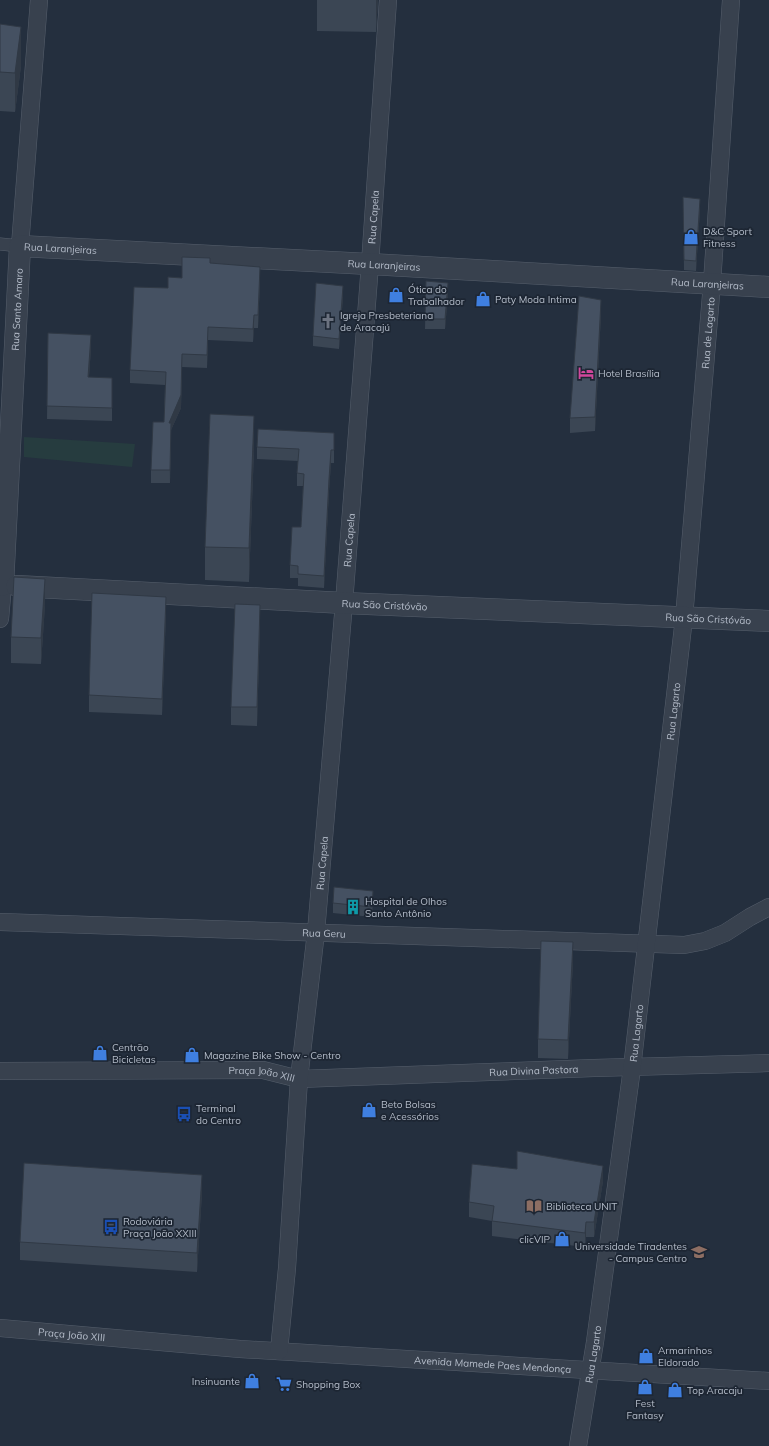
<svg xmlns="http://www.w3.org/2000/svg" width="769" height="1446" font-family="Mulish,sans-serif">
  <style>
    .green { fill: #263c3f }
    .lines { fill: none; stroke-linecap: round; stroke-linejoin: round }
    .pedestrian-casing { stroke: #565f6c; stroke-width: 13 }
    .minor-casing { stroke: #565f6c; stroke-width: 18 }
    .tertiary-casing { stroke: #565f6c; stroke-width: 22 }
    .pedestrian { stroke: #38414e; stroke-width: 12 }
    .minor { stroke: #38414e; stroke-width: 17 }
    .tertiary { stroke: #38414e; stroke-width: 21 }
    .wall { fill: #3b4654 }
    .shaded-wall { fill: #303945 }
    .building { fill: #455162; stroke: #303945 }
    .labels { text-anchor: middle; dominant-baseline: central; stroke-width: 3.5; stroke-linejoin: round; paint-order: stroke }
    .street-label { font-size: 10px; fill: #b4bcc9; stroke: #1d2633 }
    .poi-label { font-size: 10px; fill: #b4bcc9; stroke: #1d2633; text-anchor: start }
  </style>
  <rect width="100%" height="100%" fill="#242f3e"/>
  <!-- green -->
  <polygon class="green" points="24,437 135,444 132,467 24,457"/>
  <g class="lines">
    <defs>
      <polyline id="pedestrian" points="0,244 20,246"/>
      <g id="minor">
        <polyline points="20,246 39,0"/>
        <polyline points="0,619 3,585"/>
        <path id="s1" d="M0,922L684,945L705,941L725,933L750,917L769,907"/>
        <path id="s2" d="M0,1071L263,1070L299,1079L594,1068L769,1063"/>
        <path id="s3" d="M0,1328L240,1349L769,1381"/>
        <path id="s4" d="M279,1351L287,1268L299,1079L316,932L344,603L370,264L388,0"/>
        <path id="s5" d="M578,1446L595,1342L632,1068L684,618L712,283L731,0"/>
      </g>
      <g id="tertiary">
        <path id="s6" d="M3,585L20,246L388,265L769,287"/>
        <path id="s7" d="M17,586L344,603L769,621"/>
      </g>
    </defs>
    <!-- pedestrian casing -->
    <use href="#pedestrian" class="pedestrian-casing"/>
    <!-- minor casing -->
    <use href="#minor" class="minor-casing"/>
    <!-- tertiary casing -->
    <use href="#tertiary" class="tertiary-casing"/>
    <!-- pedestrian -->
    <use href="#pedestrian" class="pedestrian"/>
    <!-- minor -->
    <use href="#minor" class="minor"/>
    <!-- tertiary -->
    <use href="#tertiary" class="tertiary"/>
  </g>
  <!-- wall -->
  <g class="wall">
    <polygon points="317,0 378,0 376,32 317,31"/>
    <polygon points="0,24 21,66 15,112 0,111"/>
    <polygon points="683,197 700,209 696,271 684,270"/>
    <polygon points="210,263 260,280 258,328 254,328 253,342 208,340 207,368 182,367 181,408 171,430 170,483 151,483 151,470 164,422 165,385 130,383 130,370 168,288 182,278"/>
    <polygon points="426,281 448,293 445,329 425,329"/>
    <polygon points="343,296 339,349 313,346 313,336"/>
    <polygon points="601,314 595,431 570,433 570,418"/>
    <polygon points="48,333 91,348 89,377 112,391 112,421 47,419"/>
    <polygon points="334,445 334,463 331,463 329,491 324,588 298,586 298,578 290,578 290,565 301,527 303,486 297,486 297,473 298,461 257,459 257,447"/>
    <polygon points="254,450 249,582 205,580 205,547"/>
    <polygon points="45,605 41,664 11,663 11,637"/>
    <polygon points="166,614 162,715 89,712 89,695"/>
    <polygon points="260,624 257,726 231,725 231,707"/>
    <polygon points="373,901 372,917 333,913 333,903"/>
    <polygon points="573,961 568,1059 538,1058 538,1039"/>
    <polygon points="603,1181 594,1237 586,1237 585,1247 492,1236 492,1221 469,1217 469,1202"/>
    <polygon points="202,1193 197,1272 20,1260 20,1242"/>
  </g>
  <!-- shaded-wall -->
  <g class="shaded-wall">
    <polygon points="376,0 378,0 376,32"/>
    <polygon points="21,27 21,66 15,112 15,73"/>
    <polygon points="700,199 700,209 696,271 696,261"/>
    <polygon points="260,267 260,280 258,328 258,315"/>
    <polygon points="448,283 448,293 445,329 445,319"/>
    <polygon points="343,286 343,296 339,349 339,339"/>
    <polygon points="601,300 601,314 595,431 595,417"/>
    <polygon points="254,315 254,328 253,342 253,329"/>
    <polygon points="208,327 208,340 207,368 207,355"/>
    <polygon points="91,335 91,348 88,390 88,377"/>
    <polygon points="182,354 181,408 171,430 170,483 169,423"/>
    <polygon points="254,416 254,450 249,582 249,548"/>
    <polygon points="331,450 331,463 329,491 324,588 324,576 329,479"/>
    <polygon points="45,579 45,605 41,664 41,638"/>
    <polygon points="166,597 166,614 162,715 162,699"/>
    <polygon points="260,605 260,624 257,726 257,707"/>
    <polygon points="373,891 373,901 372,917 372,907"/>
    <polygon points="573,942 573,961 568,1059 568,1040"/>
    <polygon points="603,1166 603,1181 594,1237 594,1222"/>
    <polygon points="202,1175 202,1193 197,1272 197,1253"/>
    <polygon points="586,1222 586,1237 585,1247 585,1233"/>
  </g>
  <!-- building -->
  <g class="building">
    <polygon points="0,24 21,27 15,73 0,72"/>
    <polygon points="683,197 700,199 696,261 684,260"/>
    <polygon points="182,257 210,258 210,263 260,267 258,315 254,315 253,329 208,327 207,355 182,354 181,395 169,423 171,423 170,470 151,470 153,422 164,422 166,372 130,370 134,287 168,288 168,277 182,278"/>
    <polygon points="426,281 448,283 445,319 425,319"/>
    <polygon points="316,283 343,286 339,339 313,336"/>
    <polygon points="579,296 601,300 595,417 570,418"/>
    <polygon points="48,333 91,335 88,377 112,378 112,408 47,406"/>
    <polygon points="210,414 254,416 249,548 205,547"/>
    <polygon points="258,429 334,433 334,450 331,450 329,479 324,576 298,574 298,566 290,565 292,527 301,527 304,474 297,473 299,449 257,447"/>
    <polygon points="14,577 45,579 41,638 11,637"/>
    <polygon points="92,593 166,597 162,699 89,695"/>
    <polygon points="235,604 260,605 257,707 231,707"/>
    <polygon points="334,887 373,891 372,907 333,903"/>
    <polygon points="541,941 573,942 568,1040 538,1039"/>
    <polygon points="517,1151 603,1166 594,1222 586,1222 585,1233 492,1221 494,1206 469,1202 472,1164 517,1169"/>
    <polygon points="24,1163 202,1175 197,1253 20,1242"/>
  </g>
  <!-- icons -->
  <defs>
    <symbol id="shop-bare" viewBox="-9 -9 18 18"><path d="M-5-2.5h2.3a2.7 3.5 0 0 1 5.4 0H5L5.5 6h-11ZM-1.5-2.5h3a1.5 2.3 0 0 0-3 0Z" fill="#3f7fe0" stroke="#1d2633" stroke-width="2.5" paint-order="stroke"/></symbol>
    <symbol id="church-bare" viewBox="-9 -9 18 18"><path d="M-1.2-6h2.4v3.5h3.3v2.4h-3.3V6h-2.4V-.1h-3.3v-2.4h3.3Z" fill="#6b7280" stroke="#1d2633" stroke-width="2.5" paint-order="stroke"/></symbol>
    <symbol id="hotel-bare" viewBox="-9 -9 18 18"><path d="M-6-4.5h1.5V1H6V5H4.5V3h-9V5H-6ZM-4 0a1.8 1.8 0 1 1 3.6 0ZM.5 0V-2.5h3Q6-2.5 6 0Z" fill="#d1479c" stroke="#1d2633" stroke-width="2.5" paint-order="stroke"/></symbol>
    <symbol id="building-bare" viewBox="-9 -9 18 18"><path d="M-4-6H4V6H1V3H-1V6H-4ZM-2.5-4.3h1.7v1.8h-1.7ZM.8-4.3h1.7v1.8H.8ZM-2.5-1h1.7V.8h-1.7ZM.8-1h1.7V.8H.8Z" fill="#0f9aa8" stroke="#1d2633" stroke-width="2.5" paint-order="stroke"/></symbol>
    <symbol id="bus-bare" viewBox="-9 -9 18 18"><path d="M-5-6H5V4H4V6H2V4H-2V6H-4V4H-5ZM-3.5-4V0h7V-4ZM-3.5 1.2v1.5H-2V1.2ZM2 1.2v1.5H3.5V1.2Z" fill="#1a4fb4" stroke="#1d2633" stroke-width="2.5" paint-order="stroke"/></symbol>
    <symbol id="library-bare" viewBox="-9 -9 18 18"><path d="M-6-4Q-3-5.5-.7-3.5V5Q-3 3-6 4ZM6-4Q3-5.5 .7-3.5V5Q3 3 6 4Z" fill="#8d6e63" stroke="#1d2633" stroke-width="2.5" paint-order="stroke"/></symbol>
    <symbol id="university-bare" viewBox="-9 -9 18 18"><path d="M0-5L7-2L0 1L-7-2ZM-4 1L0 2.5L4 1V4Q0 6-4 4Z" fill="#8d6e63" stroke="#1d2633" stroke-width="2.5" paint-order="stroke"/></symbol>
    <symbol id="supermarket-bare" viewBox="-9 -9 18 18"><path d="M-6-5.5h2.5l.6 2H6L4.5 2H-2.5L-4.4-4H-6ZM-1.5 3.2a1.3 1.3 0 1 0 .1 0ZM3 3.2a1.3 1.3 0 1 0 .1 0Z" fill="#3f7fe0" stroke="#1d2633" stroke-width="2.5" paint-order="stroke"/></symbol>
  </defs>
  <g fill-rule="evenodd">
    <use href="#shop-bare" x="680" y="226" width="22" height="22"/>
    <use href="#shop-bare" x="385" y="284" width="22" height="22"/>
    <use href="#shop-bare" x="472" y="288" width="22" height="22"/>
    <use href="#church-bare" x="317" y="310" width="22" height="22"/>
    <use href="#hotel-bare" x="575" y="362" width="22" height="22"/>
    <use href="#building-bare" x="342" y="896" width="22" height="22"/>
    <use href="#shop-bare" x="89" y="1042" width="22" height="22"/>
    <use href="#shop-bare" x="181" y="1044" width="22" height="22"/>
    <use href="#shop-bare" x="358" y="1099" width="22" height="22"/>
    <use href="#bus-bare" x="173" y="1103" width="22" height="22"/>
    <use href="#library-bare" x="523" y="1195" width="22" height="22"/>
    <use href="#bus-bare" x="100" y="1216" width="22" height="22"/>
    <use href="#shop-bare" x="551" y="1228" width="22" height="22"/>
    <use href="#university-bare" x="688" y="1241" width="22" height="22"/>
    <use href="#shop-bare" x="635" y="1345" width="22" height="22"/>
    <use href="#shop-bare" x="241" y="1370" width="22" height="22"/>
    <use href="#supermarket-bare" x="273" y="1373" width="22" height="22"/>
    <use href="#shop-bare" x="634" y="1376" width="22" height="22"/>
    <use href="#shop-bare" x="664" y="1379" width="22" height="22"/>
  </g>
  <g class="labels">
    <!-- street labels -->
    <g class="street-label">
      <text stroke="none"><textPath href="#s4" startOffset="1138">Rua Capela</textPath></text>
      <text stroke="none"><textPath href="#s6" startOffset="380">Rua Laranjeiras</textPath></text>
      <text stroke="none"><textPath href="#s6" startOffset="704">Rua Laranjeiras</textPath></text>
      <text stroke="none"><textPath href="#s6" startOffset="1028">Rua Laranjeiras</textPath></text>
      <text stroke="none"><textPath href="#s6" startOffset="276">Rua Santo Amaro</textPath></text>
      <text stroke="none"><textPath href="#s5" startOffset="1121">Rua de Lagarto</textPath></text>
      <text stroke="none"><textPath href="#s4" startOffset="814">Rua Capela</textPath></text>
      <text stroke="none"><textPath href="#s7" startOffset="368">Rua São Cristóvão</textPath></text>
      <text stroke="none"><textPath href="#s7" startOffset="692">Rua São Cristóvão</textPath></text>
      <text stroke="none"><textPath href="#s5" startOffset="741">Rua Lagarto</textPath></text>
      <text stroke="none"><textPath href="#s4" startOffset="490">Rua Capela</textPath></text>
      <text stroke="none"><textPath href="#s1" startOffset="324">Rua Geru</textPath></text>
      <text stroke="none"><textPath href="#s5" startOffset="417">Rua Lagarto</textPath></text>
      <text stroke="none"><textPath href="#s2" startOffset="535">Rua Divina Pastora</textPath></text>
      <text stroke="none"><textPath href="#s2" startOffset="262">Praça João XIII</textPath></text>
      <text stroke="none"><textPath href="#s3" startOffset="72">Praça João XIII</textPath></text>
      <text stroke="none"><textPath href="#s5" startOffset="93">Rua Lagarto</textPath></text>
      <text stroke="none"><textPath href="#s3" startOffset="494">Avenida Mamede Paes Mendonça</textPath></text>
    </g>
    <!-- poi labels -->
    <g class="poi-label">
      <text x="703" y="231">D&amp;C Sport<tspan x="703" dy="12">Fitness</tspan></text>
      <text x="408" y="289">Ótica do<tspan x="408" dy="12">Trabalhador</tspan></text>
      <text x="495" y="299">Paty Moda Intima</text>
      <text x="340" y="315">Igreja Presbeteriana<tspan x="340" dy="12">de Aracajú</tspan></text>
      <text x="598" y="373">Hotel Brasília</text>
      <text x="365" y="901">Hospital de Olhos<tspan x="365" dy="12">Santo Antônio</tspan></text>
      <text x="112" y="1047">Centrão<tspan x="112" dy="12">Bicicletas</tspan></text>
      <text x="204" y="1055">Magazine Bike Show - Centro</text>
      <text x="381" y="1104">Beto Bolsas<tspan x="381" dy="12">e Acessórios</tspan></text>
      <text x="196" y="1108">Terminal<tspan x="196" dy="12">do Centro</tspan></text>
      <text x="546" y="1206">Biblioteca UNIT</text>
      <text x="123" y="1221">Rodoviária<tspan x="123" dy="12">Praça João XXIII</tspan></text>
      <text x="550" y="1239" text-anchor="end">clicVIP</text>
      <text x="687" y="1246" text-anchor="end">Universidade Tiradentes<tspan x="687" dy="12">- Campus Centro</tspan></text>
      <text x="658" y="1350">Armarinhos<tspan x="658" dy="12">Eldorado</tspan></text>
      <text x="240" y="1381" text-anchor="end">Insinuante</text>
      <text x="296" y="1384">Shopping Box</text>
      <text x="687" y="1390">Top Aracaju</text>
      <text x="645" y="1403" text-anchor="middle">Fest<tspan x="645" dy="12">Fantasy</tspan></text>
    </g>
  </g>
</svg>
